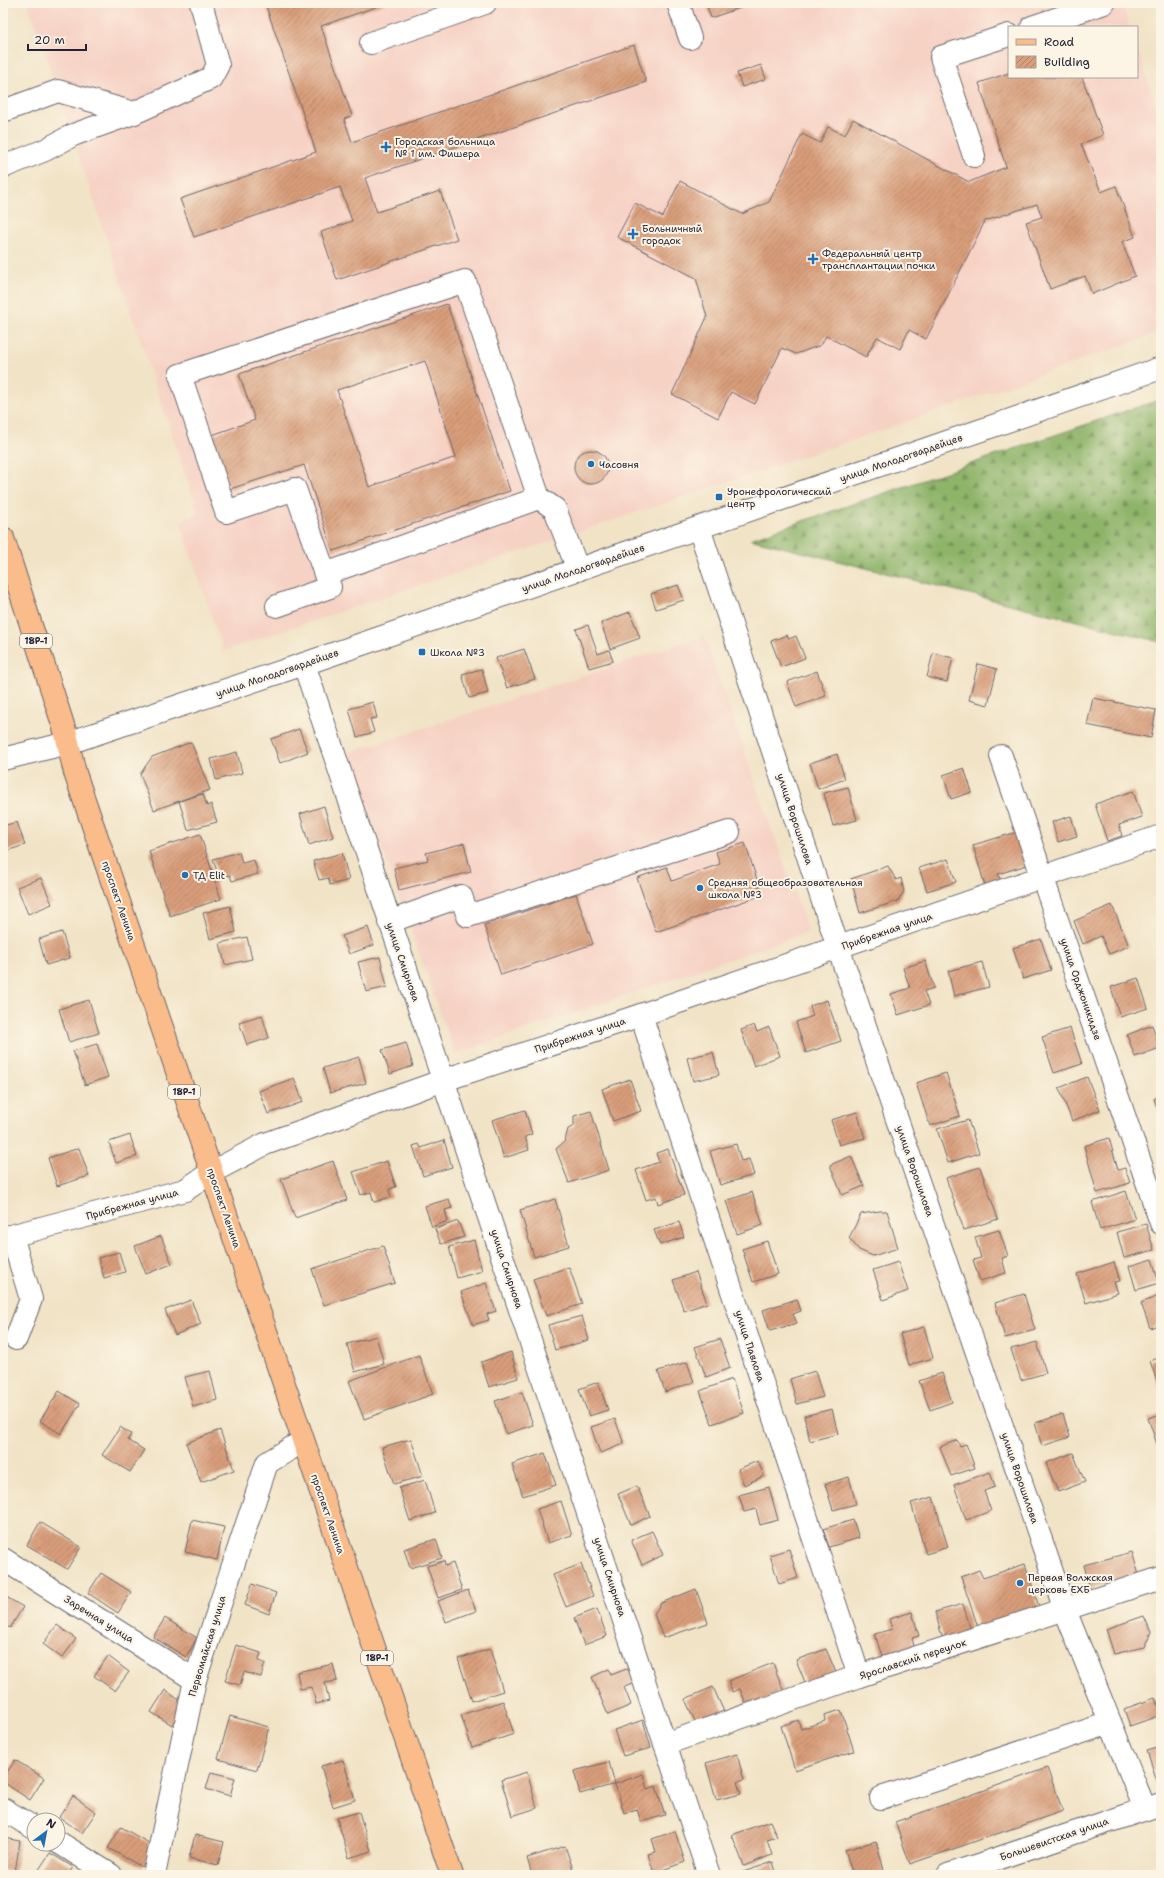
<svg xmlns="http://www.w3.org/2000/svg" width="1164" height="1878" font-family="'Shantell Sans',sans-serif">
  <style>
    .built { fill: #f6d2c5 }
    .forest { fill: url(#forest-firs); stroke: #586b52 }
    .building { fill: url(#building-hatch); fill-rule: evenodd }
    .lines { fill: none; stroke-linecap: round; stroke-linejoin: round }
    .minor-casing { stroke: #6a666c; stroke-width: 24 }
    .major-casing { stroke: #6a666c; stroke-width: 24 }
    .minor { stroke: #fff; stroke-width: 22 }
    .major { stroke: #f9bc8a; stroke-width: 22 }
    .tram { stroke: #22223b; stroke-width: 1 }
    .poi-dot { fill: #1f6fb2; stroke: #fcf5e5; stroke-width: 1.5 }
    .labels { text-anchor: middle; dominant-baseline: central; stroke-width: 4; stroke-linejoin: round; paint-order: stroke }
    .shield { fill: #fcf5e5; stroke: #63616e; stroke-width: 1 }
    .shield-label { font-size: 9px; font-weight: bold; fill: #22223b }
    .poi-label { font-size: 10px; fill: #22223b; stroke: #fcf5e5; text-anchor: start }
    .street-label { font-size: 10px; fill: #22223b; stroke: #fcf5e5 }
  </style>
  <defs>
    <pattern id="forest-firs" width="22" height="20" patternUnits="userSpaceOnUse"><rect width="22" height="20" fill="#8eb469"/><path d="M5 1l3.5 6h-7zM16 11l3.5 6h-7z" fill="#749258"/></pattern>
    <pattern id="building-hatch" width="6" height="6" patternUnits="userSpaceOnUse"><rect width="6" height="6" fill="#d99e7a"/><path d="M-1 1l2-2M0 6l6-6M5 7l2-2" fill="none" stroke="#b08065"/></pattern>
  </defs>
  <rect width="100%" height="100%" fill="#fcf5e5"/>
  <filter id="ink" filterUnits="userSpaceOnUse"><feTurbulence type="fractalNoise" baseFrequency=".025" numOctaves="2"/><feDisplacementMap in="SourceGraphic" scale="8" xChannelSelector="R" yChannelSelector="G"/><feConvolveMatrix kernelMatrix="1 2 1 2 8 2 1 2 1" color-interpolation-filters="sRGB"/></filter>
  <filter id="wash" filterUnits="userSpaceOnUse"><feTurbulence type="fractalNoise" baseFrequency=".012" numOctaves="4" result="noise"/><feDisplacementMap in="SourceGraphic" scale="16" xChannelSelector="R" yChannelSelector="G"/><feGaussianBlur stdDeviation="0.9" result="paint"/><feColorMatrix in="noise" values="0 0 0 0 0 0 0 0 0 0 0 0 0 0 0 0 0 1.4 0 .05"/><feComposite in="paint" operator="in"/></filter>
  <g filter="url(#wash)">
    <rect width="100%" height="100%" fill="#f1e3c6"/>
    <!-- built -->
    <g class="built">
      <polygon points="28,3 1122,3 1130,27 1009,27 1009,77 1137,77 1137,48 1161,120 1161,332 877,432 223,651 180,522 198,513"/>
      <polygon points="704,636 808,932 455,1054 348,753"/>
    </g>
    <!-- forest -->
    <polygon class="forest" points="1161,399 1161,642 750,539"/>
    <g id="blocks">
      <!-- building -->
      <g class="building">
        <polygon points="265,3 387,3 321,26 352,116 344,119 352,142 634,45 646,82 365,178 377,212 440,191 457,239 337,280 321,232 352,221 340,187 194,237 180,199 316,152"/>
        <polygon points="706,3 754,3 711,18"/>
        <polygon points="761,65 766,79 742,87 737,73"/>
        <polygon points="1009,73 1009,77 1082,77 1103,135 1081,144 1101,192 1116,186 1135,237 1122,242 1135,276 1092,294 1085,276 1050,289 1026,222 1042,217 1037,204 985,221 926,339 909,330 900,349 877,337 866,357 826,336 821,345 796,354 782,348 755,404 731,392 718,418 672,394 707,317 696,278 617,237 635,203 663,217 680,181 742,214 769,202 802,134 820,143 828,127 845,135 853,119 969,182 1006,167 979,83"/>
        <path d="M447,304L510,491L333,551L304,465L230,489L212,435L255,420L239,374ZM425,361L456,457L369,487L337,390Z"/>
        <circle cx="591" cy="467" r="17"/>
        <polygon points="678,585 684,600 656,609 651,594"/>
        <polygon points="630,612 640,638 610,649 601,623"/>
        <polygon points="588,625 598,654 609,650 613,661 589,668 576,629"/>
        <polygon points="787,635 789,639 796,636 805,658 781,667 771,641"/>
        <polygon points="524,649 535,679 507,688 496,658"/>
        <polygon points="933,653 953,658 947,682 927,677"/>
        <polygon points="978,664 997,669 988,705 969,700"/>
        <polygon points="482,669 488,693 469,698 462,674"/>
        <polygon points="817,671 826,696 796,707 787,682"/>
        <polygon points="1093,698 1156,710 1151,738 1087,725"/>
        <polygon points="373,702 377,718 370,719 374,732 357,737 349,709"/>
        <polygon points="299,729 308,752 280,763 271,739"/>
        <polygon points="191,742 210,790 154,810 140,774 152,757"/>
        <polygon points="237,752 242,773 216,780 211,759"/>
        <polygon points="837,754 845,779 818,789 810,763"/>
        <polygon points="964,768 972,792 951,799 943,775"/>
        <polygon points="848,787 857,820 833,826 824,793"/>
        <polygon points="1133,791 1142,817 1119,825 1122,836 1107,841 1095,804"/>
        <polygon points="203,794 207,806 211,804 217,822 188,830 179,801"/>
        <polygon points="324,806 333,837 309,845 300,814"/>
        <polygon points="1071,816 1077,836 1058,842 1052,822"/>
        <polygon points="17,822 25,845 3,852 3,826"/>
        <polygon points="1017,832 1027,865 998,874 1001,882 985,886 973,845"/>
        <polygon points="200,834 221,899 170,916 149,851"/>
        <polygon points="464,843 471,872 399,890 394,868 428,860 426,853"/>
        <polygon points="745,843 762,895 656,932 637,878 667,867 672,881 720,864 716,852"/>
        <polygon points="239,852 242,863 254,860 258,874 232,881 230,875 219,878 213,859"/>
        <polygon points="342,853 349,880 330,885 328,878 319,880 313,861"/>
        <polygon points="948,859 956,882 927,891 919,868"/>
        <polygon points="888,866 896,880 901,878 904,891 898,901 860,913 851,879"/>
        <polygon points="41,878 52,904 28,914 17,887"/>
        <polygon points="576,894 593,944 501,975 484,925"/>
        <polygon points="1112,905 1129,946 1109,954 1101,936 1083,944 1074,921"/>
        <polygon points="230,906 236,932 210,939 203,913"/>
        <polygon points="368,927 374,945 349,954 342,936"/>
        <polygon points="62,932 70,958 46,965 39,939"/>
        <polygon points="247,937 252,959 225,965 220,943"/>
        <polygon points="1041,939 1051,970 1023,979 1013,948"/>
        <polygon points="380,957 387,987 366,992 358,962"/>
        <polygon points="925,961 934,988 924,991 929,1005 898,1015 891,994 910,988 903,968"/>
        <polygon points="982,962 989,987 954,996 948,971"/>
        <polygon points="1138,978 1148,1008 1120,1017 1111,987"/>
        <polygon points="89,1000 99,1033 69,1042 59,1009"/>
        <polygon points="827,1000 841,1041 806,1053 796,1022 813,1016 810,1006"/>
        <polygon points="262,1015 269,1038 247,1045 239,1022"/>
        <polygon points="754,1025 757,1032 769,1027 780,1056 754,1066 741,1030"/>
        <polygon points="1152,1025 1160,1048 1135,1057 1127,1035"/>
        <polygon points="1070,1028 1082,1064 1054,1073 1042,1037"/>
        <polygon points="406,1043 413,1066 390,1074 382,1050"/>
        <polygon points="97,1044 108,1077 85,1085 73,1051"/>
        <polygon points="713,1052 719,1075 693,1081 687,1058"/>
        <polygon points="359,1057 366,1083 330,1093 323,1068"/>
        <polygon points="946,1073 960,1116 930,1126 916,1083"/>
        <polygon points="1087,1077 1100,1110 1072,1121 1059,1088"/>
        <polygon points="294,1078 303,1102 268,1114 259,1091"/>
        <polygon points="630,1079 641,1111 613,1121 602,1089"/>
        <polygon points="1161,1096 1161,1118 1154,1099"/>
        <polygon points="525,1110 532,1134 525,1137 529,1150 504,1158 492,1120"/>
        <polygon points="591,1111 609,1170 569,1183 556,1149 565,1141 568,1129 574,1126 574,1116"/>
        <polygon points="857,1112 865,1138 839,1145 831,1120"/>
        <polygon points="968,1120 979,1153 948,1163 937,1129"/>
        <polygon points="130,1135 137,1156 116,1163 109,1142"/>
        <polygon points="1109,1138 1118,1170 1125,1168 1130,1183 1097,1193 1084,1146"/>
        <polygon points="444,1140 452,1167 423,1176 413,1146 419,1144 421,1148"/>
        <polygon points="736,1144 741,1161 749,1159 754,1175 720,1185 710,1151"/>
        <polygon points="79,1148 89,1176 57,1186 48,1158"/>
        <polygon points="668,1149 684,1195 658,1204 656,1197 646,1200 636,1170 659,1162 656,1153"/>
        <polygon points="851,1156 864,1186 842,1195 830,1165"/>
        <polygon points="333,1161 347,1200 295,1218 281,1179"/>
        <polygon points="387,1161 396,1187 389,1189 391,1197 374,1202 371,1192 361,1195 353,1172"/>
        <polygon points="980,1167 998,1219 964,1230 946,1178"/>
        <polygon points="1126,1191 1135,1219 1100,1230 1092,1202"/>
        <polygon points="752,1192 763,1225 737,1234 726,1201"/>
        <polygon points="449,1199 452,1208 445,1210 448,1221 432,1227 425,1206"/>
        <polygon points="555,1199 569,1246 534,1257 520,1210"/>
        <polygon points="880,1211 887,1211 898,1248 873,1256 859,1250 849,1238 861,1214"/>
        <polygon points="458,1221 464,1237 441,1244 435,1229"/>
        <polygon points="679,1222 684,1237 660,1245 654,1230"/>
        <polygon points="1146,1224 1154,1250 1124,1258 1117,1232"/>
        <polygon points="999,1230 1008,1256 1002,1258 1006,1273 980,1281 973,1260 981,1258 975,1237"/>
        <polygon points="161,1236 172,1264 146,1274 135,1246"/>
        <polygon points="474,1240 482,1271 457,1278 449,1247"/>
        <polygon points="767,1241 778,1274 753,1282 742,1249"/>
        <polygon points="383,1246 395,1283 324,1305 312,1269"/>
        <polygon points="119,1252 125,1272 104,1278 98,1258"/>
        <polygon points="1152,1259 1159,1283 1136,1290 1129,1266"/>
        <polygon points="898,1262 908,1291 883,1300 873,1270"/>
        <polygon points="1114,1262 1120,1281 1114,1282 1118,1293 1086,1303 1077,1274"/>
        <polygon points="569,1267 582,1304 546,1316 533,1279"/>
        <polygon points="696,1272 707,1303 684,1311 673,1280"/>
        <polygon points="486,1283 496,1311 487,1314 489,1320 473,1325 461,1292"/>
        <polygon points="1024,1294 1035,1330 1005,1338 995,1303"/>
        <polygon points="1161,1295 1161,1324 1150,1328 1141,1303"/>
        <polygon points="797,1299 801,1311 793,1314 797,1323 770,1331 763,1310"/>
        <polygon points="191,1300 201,1324 175,1335 165,1310"/>
        <polygon points="582,1316 589,1340 555,1350 548,1325"/>
        <polygon points="924,1327 933,1358 909,1365 900,1334"/>
        <polygon points="376,1336 384,1364 355,1372 347,1344"/>
        <polygon points="720,1339 730,1368 706,1377 695,1347"/>
        <polygon points="1037,1342 1046,1373 1021,1380 1011,1349"/>
        <polygon points="511,1352 518,1378 489,1387 481,1362"/>
        <polygon points="419,1355 433,1394 364,1419 349,1381"/>
        <polygon points="1161,1357 1161,1386 1159,1387 1150,1361"/>
        <polygon points="687,1362 694,1382 665,1392 658,1371"/>
        <polygon points="210,1371 217,1400 193,1407 185,1377"/>
        <polygon points="815,1371 823,1397 797,1404 790,1379"/>
        <polygon points="942,1373 952,1402 930,1410 919,1381"/>
        <polygon points="732,1379 744,1413 712,1424 700,1391"/>
        <polygon points="598,1382 608,1410 589,1416 579,1389"/>
        <polygon points="59,1391 80,1404 61,1434 40,1421"/>
        <polygon points="522,1392 533,1425 506,1434 495,1401"/>
        <polygon points="832,1409 838,1434 810,1441 804,1416"/>
        <polygon points="1063,1414 1070,1437 1042,1446 1035,1423"/>
        <polygon points="1161,1414 1161,1452 1160,1453 1148,1418"/>
        <polygon points="615,1419 624,1444 600,1453 591,1427"/>
        <polygon points="120,1427 131,1434 128,1440 144,1450 130,1472 102,1455"/>
        <polygon points="220,1430 234,1470 201,1482 186,1443"/>
        <polygon points="411,1439 423,1476 394,1484 382,1447"/>
        <polygon points="957,1440 960,1446 966,1444 975,1468 951,1476 940,1447"/>
        <polygon points="545,1453 556,1485 523,1496 512,1464"/>
        <polygon points="1073,1453 1085,1482 1058,1492 1046,1463"/>
        <polygon points="758,1461 764,1476 744,1485 738,1469"/>
        <polygon points="990,1472 995,1487 984,1491 991,1511 966,1520 954,1485"/>
        <polygon points="849,1477 856,1504 833,1510 825,1484"/>
        <polygon points="425,1480 435,1513 410,1521 399,1488"/>
        <polygon points="637,1486 650,1516 631,1525 618,1494"/>
        <polygon points="769,1487 778,1520 760,1525 756,1509 744,1512 739,1495"/>
        <polygon points="933,1497 948,1547 926,1554 911,1503"/>
        <polygon points="561,1501 572,1535 548,1543 537,1509"/>
        <polygon points="192,1520 224,1527 217,1560 185,1552"/>
        <polygon points="853,1520 859,1538 829,1547 823,1529"/>
        <polygon points="40,1522 81,1547 67,1569 27,1545"/>
        <polygon points="652,1531 663,1555 642,1565 631,1540"/>
        <polygon points="436,1539 442,1558 410,1568 404,1549"/>
        <polygon points="789,1549 798,1578 779,1584 770,1555"/>
        <polygon points="1132,1552 1139,1575 1090,1589 1084,1565"/>
        <polygon points="444,1561 445,1566 453,1563 462,1590 438,1598 427,1566"/>
        <polygon points="581,1564 593,1596 566,1607 553,1575"/>
        <polygon points="1025,1564 1042,1616 981,1636 961,1577 979,1570 983,1578"/>
        <polygon points="101,1573 131,1592 118,1613 88,1593"/>
        <polygon points="252,1584 276,1593 269,1614 245,1605"/>
        <polygon points="696,1589 708,1623 663,1638 654,1614 661,1603"/>
        <polygon points="468,1590 476,1611 446,1622 438,1601"/>
        <polygon points="3,1595 23,1607 10,1628 3,1624"/>
        <polygon points="963,1604 972,1634 944,1643 935,1612"/>
        <polygon points="597,1609 607,1636 584,1645 574,1618"/>
        <polygon points="912,1612 919,1636 912,1638 916,1654 884,1663 875,1634 892,1629 889,1619"/>
        <polygon points="1144,1616 1151,1632 1144,1647 1114,1654 1106,1629"/>
        <polygon points="165,1618 197,1638 186,1657 153,1637"/>
        <polygon points="57,1625 76,1639 62,1658 43,1644"/>
        <polygon points="236,1645 261,1653 258,1661 265,1663 261,1677 244,1672 240,1685 225,1681"/>
        <polygon points="490,1649 503,1691 472,1701 458,1659"/>
        <polygon points="826,1649 837,1675 807,1687 796,1660"/>
        <polygon points="108,1656 129,1672 115,1691 94,1676"/>
        <polygon points="773,1663 784,1692 747,1706 740,1689 732,1692 728,1681"/>
        <polygon points="333,1664 337,1681 325,1683 329,1701 316,1704 312,1687 300,1689 297,1672"/>
        <polygon points="632,1667 638,1682 624,1687 631,1705 608,1715 592,1677 609,1669 611,1675"/>
        <polygon points="713,1687 725,1714 697,1726 685,1699"/>
        <polygon points="165,1690 185,1704 172,1725 151,1712"/>
        <polygon points="1155,1698 1161,1715 1130,1726 1124,1709"/>
        <polygon points="503,1701 514,1734 472,1748 461,1715"/>
        <polygon points="841,1710 854,1751 795,1770 781,1726 798,1720 801,1729 825,1721 824,1715"/>
        <polygon points="230,1716 269,1727 257,1770 218,1759"/>
        <polygon points="643,1720 651,1748 623,1756 614,1730"/>
        <polygon points="1161,1747 1161,1793 1147,1751"/>
        <polygon points="737,1754 744,1780 737,1782 741,1794 716,1800 706,1763"/>
        <polygon points="15,1760 44,1778 30,1800 3,1782 3,1779"/>
        <polygon points="343,1760 355,1800 333,1807 321,1766"/>
        <polygon points="609,1762 615,1784 580,1794 574,1771"/>
        <polygon points="1047,1768 1063,1811 910,1864 895,1822"/>
        <polygon points="211,1772 235,1778 230,1796 206,1789"/>
        <polygon points="527,1772 537,1808 512,1816 501,1780"/>
        <polygon points="643,1774 647,1789 656,1786 665,1815 641,1822 637,1809 624,1813 615,1784"/>
        <polygon points="73,1796 96,1812 82,1833 59,1817"/>
        <polygon points="359,1812 371,1851 349,1858 337,1818"/>
        <polygon points="770,1821 777,1837 767,1840 772,1855 744,1866 732,1835"/>
        <polygon points="121,1827 154,1846 142,1867 108,1848"/>
        <polygon points="675,1831 685,1862 654,1873 648,1854 656,1852 652,1839"/>
        <polygon points="195,1835 224,1842 218,1865 189,1858"/>
        <polygon points="3,1838 20,1841 15,1872 3,1870"/>
        <polygon points="876,1841 885,1874 853,1875 845,1850"/>
        <polygon points="565,1846 575,1875 532,1875 527,1858"/>
        <polygon points="50,1853 73,1867 68,1875 36,1874"/>
        <polygon points="773,1862 777,1875 738,1875 737,1874"/>
      </g>
    </g>
  </g>
  <g filter="url(#ink)">
    <use href="#blocks" fill-opacity="0" stroke="#6a666c" stroke-width="1"/>
    <g class="lines">
      <defs>
        <g id="minor">
          <polyline points="678,3 690,38"/>
          <polyline points="1032,27 1104,3"/>
          <polyline points="371,43 485,3"/>
          <polyline points="3,111 58,91 134,113"/>
          <polyline points="974,156 941,57 1009,35"/>
          <polyline points="3,167 45,150 73,135 134,113 211,78 218,65 201,3"/>
          <polyline points="699,528 838,947 1065,1610 1145,1809"/>
          <polyline points="325,574 295,489 226,512 180,375 465,281 539,498 555,509 578,570"/>
          <polyline points="277,606 330,587 325,574 539,498"/>
          <polyline points="304,664 709,1875"/>
          <polyline points="1001,756 1161,1223"/>
          <polyline points="3,759 68,743 304,664 1161,368"/>
          <polyline points="389,922 461,896 468,916 729,832"/>
          <polyline points="641,1015 859,1676"/>
          <polyline points="12,1236 31,1299 16,1339"/>
          <polyline points="3,1238 185,1190 212,1172 265,1144 444,1080 641,1015 1161,836"/>
          <polyline points="3,1559 195,1680"/>
          <polyline points="665,1744 859,1676 1161,1578"/>
          <polyline points="881,1798 1110,1723"/>
          <polyline points="3,1809 34,1828"/>
          <polyline points="58,1842 111,1875"/>
          <polyline points="154,1875 195,1680 267,1463 303,1441"/>
          <polyline points="948,1875 1161,1804"/>
        </g>
        <polyline id="major" points="3,538 66,734 75,773 452,1875"/>
      </defs>
      <!-- minor casing -->
      <use href="#minor" class="minor-casing"/>
      <!-- major casing -->
      <use href="#major" class="major-casing"/>
      <!-- minor -->
      <use href="#minor" class="minor"/>
      <!-- major -->
      <use href="#major" class="major"/>
      <!-- tram -->
      <polyline class="tram" points="3,670 5,681 3,696"/>
    </g>
  </g>
  <!-- markers -->
  <g class="poi-dot">
    <path d="M384 141h4v4h4v4h-4v4h-4v-4h-4v-4h4z"/>
    <path d="M631 228h4v4h4v4h-4v4h-4v-4h-4v-4h4z"/>
    <path d="M811 253h4v4h4v4h-4v4h-4v-4h-4v-4h4z"/>
    <circle cx="591" cy="464" r="4"/>
    <rect x="715" y="493" width="8" height="8" rx="2"/>
    <rect x="418" y="648" width="8" height="8" rx="2"/>
    <circle cx="185" cy="875" r="4"/>
    <circle cx="700" cy="888" r="4"/>
    <circle cx="1020" cy="1583" r="4"/>
  </g>
  <g class="labels">
    <!-- shield labels -->
    <g class="shield">
      <rect x="20" y="634" width="32" height="14" rx="3"/>
      <rect x="168" y="1085" width="32" height="14" rx="3"/>
      <rect x="361" y="1651" width="32" height="14" rx="3"/>
    </g>
    <g class="shield-label">
      <text x="36" y="641">18Р-1</text>
      <text x="184" y="1092">18Р-1</text>
      <text x="377" y="1658">18Р-1</text>
    </g>
    <!-- poi labels -->
    <g class="poi-label">
      <text x="395" y="141">Городская больница<tspan x="395" dy="12">№ 1 им. Фишера</tspan></text>
      <text x="642" y="228">Больничный<tspan x="642" dy="12">городок</tspan></text>
      <text x="822" y="253">Федеральный центр<tspan x="822" dy="12">трансплантации почки</tspan></text>
      <text x="599" y="464">Часовня</text>
      <text x="727" y="491">Уронефрологический<tspan x="727" dy="12">центр</tspan></text>
      <text x="430" y="652">Школа №3</text>
      <text x="193" y="875">ТД Elit</text>
      <text x="708" y="882">Средняя общеобразовательная<tspan x="708" dy="12">школа №3</tspan></text>
      <text x="1028" y="1577">Первая Волжская<tspan x="1028" dy="12">церковь ЕХБ</tspan></text>
    </g>
    <!-- street labels -->
    <g class="street-label">
      <text transform="translate(901 458) rotate(-19)">улица Молодогвардейцев</text>
      <text transform="translate(583 568) rotate(-19)">улица Молодогвардейцев</text>
      <text transform="translate(277 673) rotate(-19)">улица Молодогвардейцев</text>
      <text transform="translate(795 819) rotate(72)">улица Ворошилова</text>
      <text transform="translate(119 901) rotate(71)">проспект Ленина</text>
      <text transform="translate(887 931) rotate(-19)">Прибрежная улица</text>
      <text transform="translate(403 962) rotate(71)">улица Смирнова</text>
      <text transform="translate(1081 989) rotate(71)">улица Орджоникидзе</text>
      <text transform="translate(580 1035) rotate(-18)">Прибрежная улица</text>
      <text transform="translate(915 1171) rotate(71)">улица Ворошилова</text>
      <text transform="translate(132 1204) rotate(-15)">Прибрежная улица</text>
      <text transform="translate(224 1208) rotate(71)">проспект Ленина</text>
      <text transform="translate(507 1269) rotate(72)">улица Смирнова</text>
      <text transform="translate(750 1346) rotate(72)">улица Павлова</text>
      <text transform="translate(1020 1478) rotate(71)">улица Ворошилова</text>
      <text transform="translate(328 1514) rotate(71)">проспект Ленина</text>
      <text transform="translate(610 1577) rotate(72)">улица Смирнова</text>
      <text transform="translate(99 1619) rotate(32)">Заречная улица</text>
      <text transform="translate(207 1646) rotate(-73)">Первомайская улица</text>
      <text transform="translate(913 1659) rotate(-18)">Ярославский переулок</text>
      <text transform="translate(1054 1839) rotate(-19)">Большевистская улица</text>
    </g>
  </g>
  <!-- margin -->
  <rect width="1164" height="1878" fill="none" stroke="#fcf5e5" stroke-width="16"/>
  <!-- legend -->
  <rect x="1008" y="26" width="130" height="52" fill="#fcf5e5" stroke="#a5a1a1"/>
  <rect x="1016" y="39" width="20" height="6" fill="#f9bc8a" stroke="#a5a1a1"/>
  <text x="1044" y="46" font-size="12" fill="#22223b">Road</text>
  <rect x="1016" y="56" width="20" height="12" fill="url(#building-hatch)" stroke="#a5a1a1"/>
  <text x="1044" y="66" font-size="12" fill="#22223b">Building</text>
  <!-- north arrow -->
  <g transform="translate(46 1832) rotate(32)"><circle r="19" fill="#fcf5e5" stroke="#a5a1a1"/>
  <path d="M0-3L7 15L0 10L-7 15Z" fill="#1f6fb2"/>
  <text y="-6" font-size="11" font-weight="bold" text-anchor="middle" fill="#22223b">N</text>
  </g>
  <!-- scale -->
  <path d="M28 44v6h58v-6" fill="none" stroke="#22223b" stroke-width="2"/>
  <text x="34" y="44" font-size="12" fill="#22223b" stroke="#fcf5e5" stroke-width="3" paint-order="stroke">20 m</text>
</svg>
